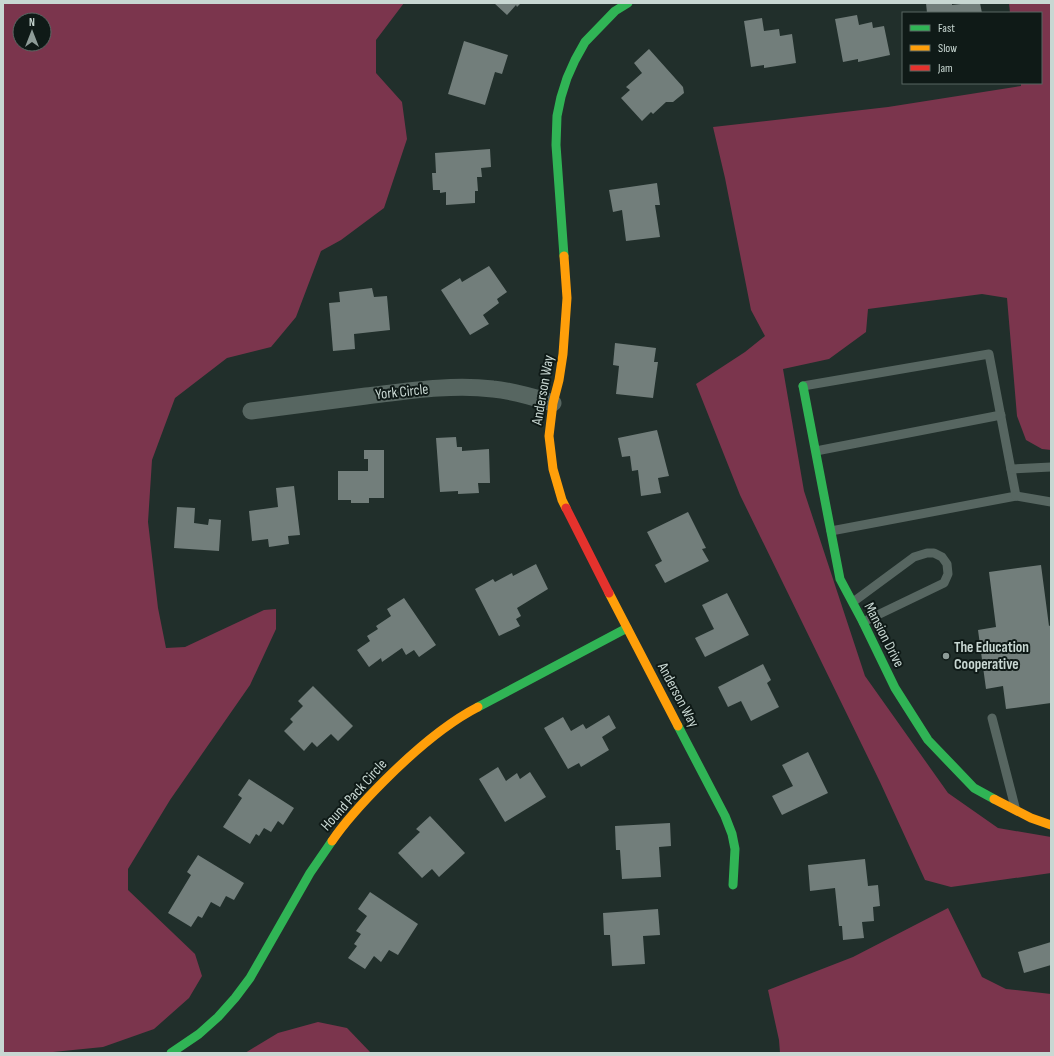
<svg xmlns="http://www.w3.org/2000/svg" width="1054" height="1056" font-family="'Sofia Sans Condensed',sans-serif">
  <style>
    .forest { fill: #7b354d; fill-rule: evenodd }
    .building { fill: #727e7b }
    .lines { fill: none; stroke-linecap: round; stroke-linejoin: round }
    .lane { stroke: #576661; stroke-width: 9 }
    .street { stroke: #576661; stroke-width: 17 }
    .fast { stroke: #30b455; stroke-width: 9 }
    .slow { stroke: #ff9f0a; stroke-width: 9 }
    .jam { stroke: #e5322d; stroke-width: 9 }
    .poi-dot { fill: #8e9c98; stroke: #0f1a17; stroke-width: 1.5 }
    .labels { text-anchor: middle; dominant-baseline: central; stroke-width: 4; stroke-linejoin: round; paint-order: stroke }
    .street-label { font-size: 15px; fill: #c8d7d2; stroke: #0f1a17 }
    .poi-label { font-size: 15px; font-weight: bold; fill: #c8d7d2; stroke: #0f1a17; text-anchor: start }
  </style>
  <rect width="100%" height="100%" fill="#212f2b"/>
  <!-- forest -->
  <g class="forest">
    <path d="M3,3H404L376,40V73L402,102L407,139L384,208L341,240L321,251L296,317L271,347L227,358L175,398L152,460L148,522L158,608L166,648L185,647L264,610L276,609V629L250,685L170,800L128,869V890L195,954L202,976L189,998L154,1029L103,1047L43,1053H3ZM20,20H44V44H20Z"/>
    <polygon points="1009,3 1051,3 1051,450 1042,449 1026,440 1017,416 1007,298 982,294 868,309 866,332 829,359 783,369 804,491 865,676 948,793 998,828 1051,837 1051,873 951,887 925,880 880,782 740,495 696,384 745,352 765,336 751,310 725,178 713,127 888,107 1021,86 1021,83 1041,83 1041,13 1010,13"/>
    <polygon points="948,908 982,977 1006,989 1051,994 1051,1053 780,1053 779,1040 768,990 853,957"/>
    <polygon points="318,1022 347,1028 371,1053 245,1053 278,1033"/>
  </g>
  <!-- building -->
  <g class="building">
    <polygon points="494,3 521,3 517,7 516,5 507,15"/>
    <polygon points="926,3 952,3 952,5 969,3 980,3 982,13 927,13"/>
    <polygon points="857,15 859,25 872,22 873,28 884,26 890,55 858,62 858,59 843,62 835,19"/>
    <polygon points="762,18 764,31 779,29 780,36 792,34 796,63 764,68 764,65 751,67 744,21"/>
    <polygon points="464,41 508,55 502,74 495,72 485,105 448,94"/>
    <polygon points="649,49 683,87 684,93 673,102 666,102 653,114 651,112 642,121 621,98 630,90 626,87 642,73 634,63"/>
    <polygon points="490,149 491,167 481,168 482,177 477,177 478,191 475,191 475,203 446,205 446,192 440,193 440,190 433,190 432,173 436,173 435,153"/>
    <polygon points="657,183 660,205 655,205 660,237 626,241 622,210 613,212 609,190"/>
    <polygon points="489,266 507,292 497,299 499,303 483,315 489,324 470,335 441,290 460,278 462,282"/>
    <polygon points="372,288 374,297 387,296 390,330 354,334 355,349 333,351 329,303 340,302 339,292"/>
    <polygon points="615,343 656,348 654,362 658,362 653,398 616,394 619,366 613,365"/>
    <polygon points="657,430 669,476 658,478 661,493 641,496 638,470 632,471 630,456 622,457 618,438"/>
    <polygon points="456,437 457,447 462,447 462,451 489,449 490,483 478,483 479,493 458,494 458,491 440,492 436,438"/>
    <polygon points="364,450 384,450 384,498 369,498 369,503 351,503 351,500 338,500 338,471 368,471 368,459 364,459"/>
    <polygon points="294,486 300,535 288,536 289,544 269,547 268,539 252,541 249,511 278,507 276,488"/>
    <polygon points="177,507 195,508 194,523 208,525 209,519 221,520 219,551 174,548"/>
    <polygon points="688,512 706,548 702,549 709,561 665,583 655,565 662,561 647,532"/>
    <polygon points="536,564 548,589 517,608 521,616 516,619 520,626 499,636 475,589 493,579 495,582 512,573 513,576"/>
    <polygon points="1041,565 1049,626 1051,625 1051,703 1006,709 1003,686 986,689 978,630 996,627 989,572"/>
    <polygon points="727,593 749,635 705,657 695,638 714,629 702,605"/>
    <polygon points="404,598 436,645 419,657 414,650 406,655 402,648 382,662 381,658 369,667 357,650 370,641 367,636 378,629 376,626 391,616 387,609"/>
    <polygon points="763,664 771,680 767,683 779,707 751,721 741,701 728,707 718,687"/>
    <polygon points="313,686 353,726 338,741 331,734 317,747 312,742 304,751 284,731 293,722 290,719 303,706 298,701"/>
    <polygon points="609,715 616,728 602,737 609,750 581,767 579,763 568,769 544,728 563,717 571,731 583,724 586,729"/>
    <polygon points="808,752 828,793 782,815 772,796 793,786 782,765"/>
    <polygon points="498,767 506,781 517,773 520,779 530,772 546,797 505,822 479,779"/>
    <polygon points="249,779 294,808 283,825 278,821 271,832 264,828 259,836 256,834 250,844 223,827 242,798 238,795"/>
    <polygon points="430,816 465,853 439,877 432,869 422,878 398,853 420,832 416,829"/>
    <polygon points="670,823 671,846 659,847 661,877 622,879 620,850 616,850 615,826"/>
    <polygon points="198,855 244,883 234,900 226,896 220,907 211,902 202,918 198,916 191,927 168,913 191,875 187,872"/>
    <polygon points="865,859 868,886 878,885 880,906 873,907 874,921 862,922 864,938 843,940 842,926 839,926 835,888 810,891 808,865"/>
    <polygon points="370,892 418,924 398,955 389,950 381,962 374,956 365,969 348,958 357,946 354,944 361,934 356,931 367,916 358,909"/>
    <polygon points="658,909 660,935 643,936 645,964 612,966 610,935 604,935 603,913"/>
    <polygon points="1051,942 1051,965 1024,973 1018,952"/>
  </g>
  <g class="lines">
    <!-- lane -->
    <g class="lane">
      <polyline points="803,386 989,354 1016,496 831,531"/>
      <polyline points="816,451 1001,415"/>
      <polyline points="1011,469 1051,467"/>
      <polyline points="1016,496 1051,502"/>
      <polyline points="853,602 914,557 927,553 934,553 942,557 947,564 948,574 944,583 863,622"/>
      <polyline points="992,718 1015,807"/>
    </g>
    <!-- street -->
    <path class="street" d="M251,411C289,406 327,401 366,396C408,391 451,384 493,389C514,391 533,397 553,403"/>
    <!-- fast -->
    <g class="fast">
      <polyline points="564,256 556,145 557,116 561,97 567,78 575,60 585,42 615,11 628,3"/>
      <polyline points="803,386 840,579 863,622 895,688 928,740 974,788 994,799"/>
      <polyline points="478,707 627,628"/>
      <polyline points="678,726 725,816 732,834 735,849 733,885"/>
      <polyline points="171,1053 199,1034 218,1017 235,998 250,978 310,873 332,841"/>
    </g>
    <!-- slow -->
    <g class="slow">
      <polyline points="564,256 567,298 563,354 559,380 553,403 549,436 553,469 562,500 566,508"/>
      <polyline points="609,593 678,726"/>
      <polyline points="994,799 1031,818 1051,825"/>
      <path d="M332,841C347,819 366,799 384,781C412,753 443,725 478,707"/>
    </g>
    <!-- jam -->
    <polyline class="jam" points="566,508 609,593"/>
  </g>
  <!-- markers -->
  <circle class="poi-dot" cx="946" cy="656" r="4"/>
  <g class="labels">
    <!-- street labels -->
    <g class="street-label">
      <text transform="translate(543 390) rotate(-80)">Anderson Way</text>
      <text transform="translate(402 392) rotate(-6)">York Circle</text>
      <text transform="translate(884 635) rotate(63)">Mansion Drive</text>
      <text transform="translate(678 695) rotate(62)">Anderson Way</text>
      <text transform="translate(354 795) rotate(-48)">Hound Pack Circle</text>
    </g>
    <!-- poi labels -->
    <g class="poi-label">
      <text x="954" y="647">The Education<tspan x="954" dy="17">Cooperative</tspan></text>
    </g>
  </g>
  <!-- border -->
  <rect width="1054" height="1056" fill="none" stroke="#c8d7d2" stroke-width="8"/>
  <!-- legend -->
  <rect x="902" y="12" width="140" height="72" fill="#0f1a17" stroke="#596662"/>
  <rect x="910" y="25" width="20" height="6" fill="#30b455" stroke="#596662"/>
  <text x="938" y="32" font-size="12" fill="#c8d7d2">Fast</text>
  <rect x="910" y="45" width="20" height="6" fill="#ff9f0a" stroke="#596662"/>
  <text x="938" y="52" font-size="12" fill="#c8d7d2">Slow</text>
  <rect x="910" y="65" width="20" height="6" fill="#e5322d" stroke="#596662"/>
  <text x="938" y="72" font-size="12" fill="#c8d7d2">Jam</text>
  <!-- north arrow -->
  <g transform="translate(32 32)"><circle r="19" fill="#0f1a17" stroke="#596662"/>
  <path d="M0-3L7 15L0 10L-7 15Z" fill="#8e9c98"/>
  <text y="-6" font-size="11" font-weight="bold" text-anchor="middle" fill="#c8d7d2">N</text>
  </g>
</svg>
